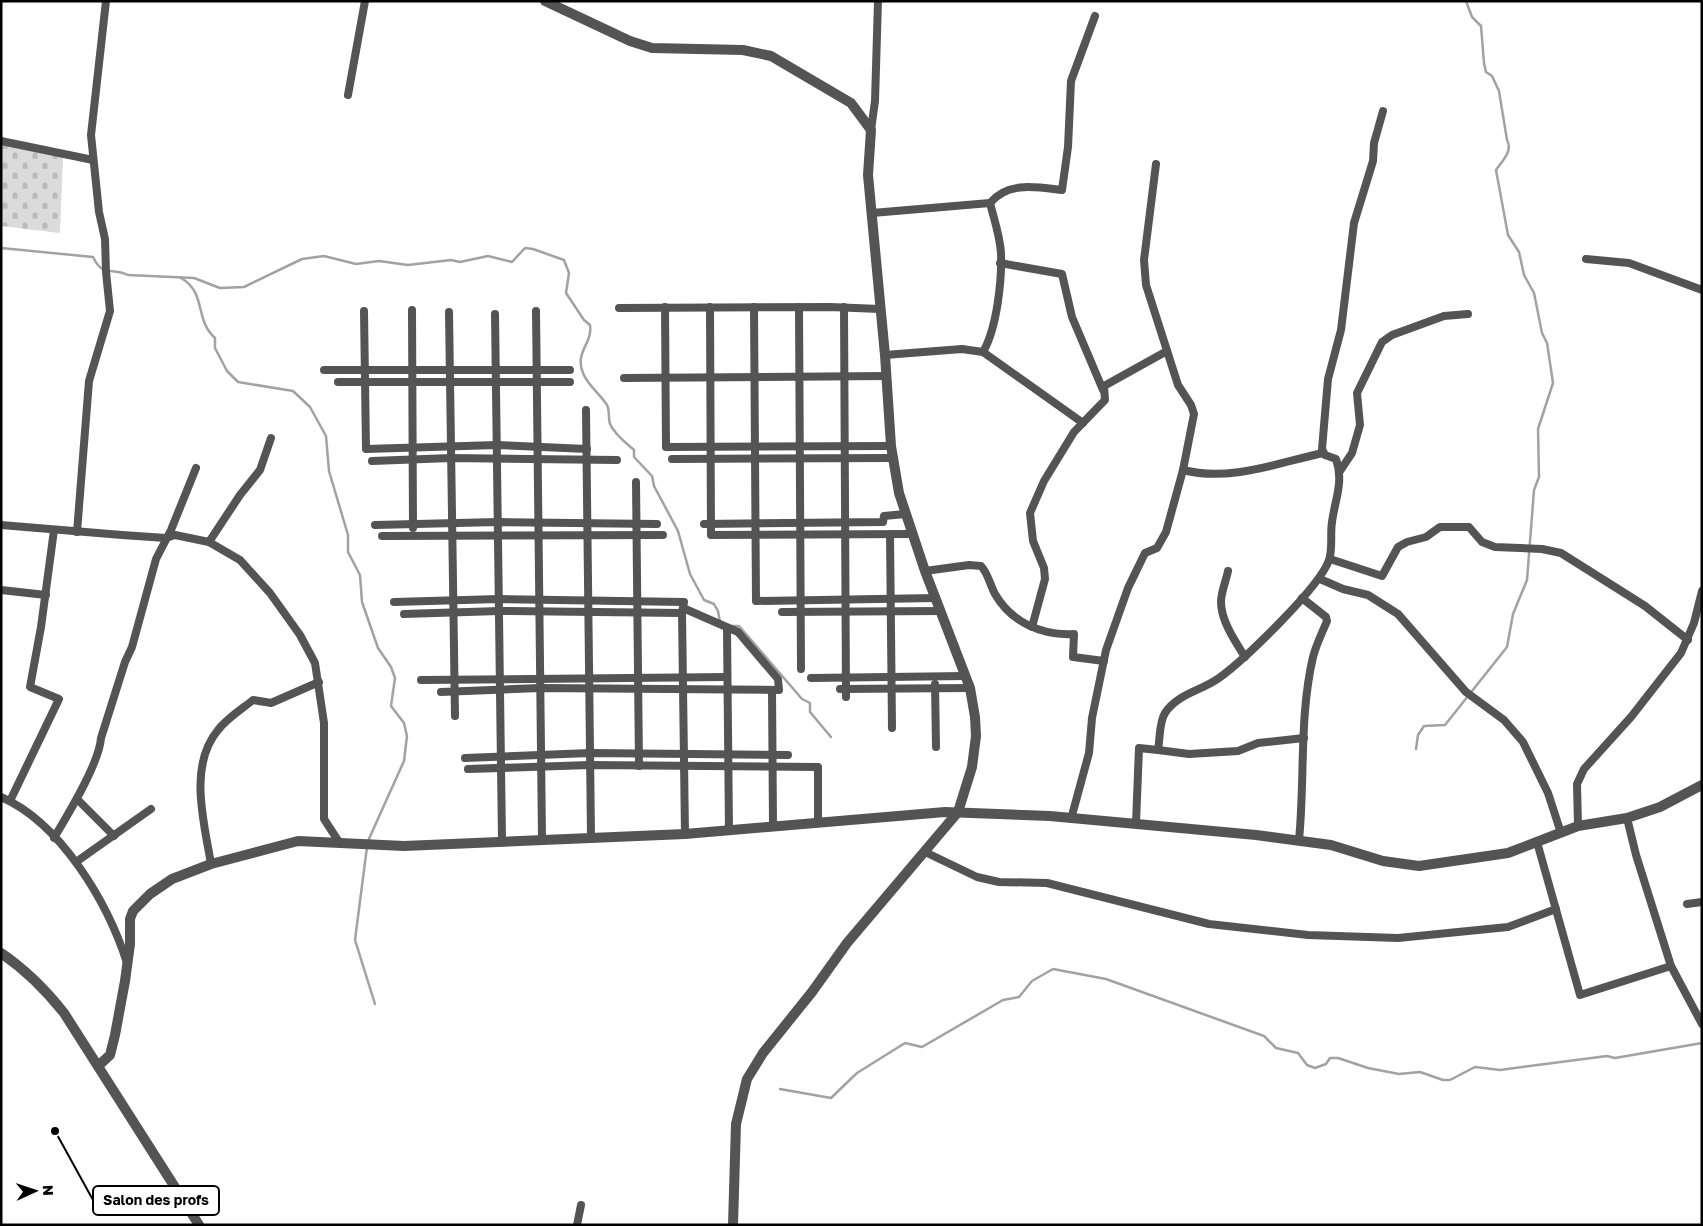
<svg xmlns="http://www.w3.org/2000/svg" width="1703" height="1226" font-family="'Golos Text',sans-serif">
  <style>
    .cemetery { fill: url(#cemetery-stones) }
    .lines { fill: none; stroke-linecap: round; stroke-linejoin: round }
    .stream { stroke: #a2a2a2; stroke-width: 2.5 }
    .minor { stroke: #545454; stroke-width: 8 }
    .tertiary { stroke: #545454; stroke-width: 10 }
    .leader { fill: none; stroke: #000; stroke-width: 2 }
    .callout-dot { fill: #000; stroke: #fff; stroke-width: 2 }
    .callout { fill: #fff; stroke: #000; stroke-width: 2 }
    .callout-label { font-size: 14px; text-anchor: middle; font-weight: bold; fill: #000 }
  </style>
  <defs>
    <pattern id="cemetery-stones" width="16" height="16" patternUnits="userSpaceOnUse" patternTransform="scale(1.25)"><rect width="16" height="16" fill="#dbdbdb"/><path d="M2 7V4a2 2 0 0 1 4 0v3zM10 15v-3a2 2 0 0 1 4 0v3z" fill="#bababa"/></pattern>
  </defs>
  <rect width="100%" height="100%" fill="#fff"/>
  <!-- cemetery -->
  <polygon class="cemetery" points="1,143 63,158 60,233 1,226"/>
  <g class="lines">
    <!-- stream -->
    <g class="stream">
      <path d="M1,248L93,257C104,279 111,266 128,275L194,278L220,288L244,287L302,259L324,256L356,264L379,261L408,265L451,260L460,262L488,256L512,262L525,248L533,249L564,260L569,273L566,293L584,320L590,325C592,339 583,346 581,358C578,378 598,391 607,405C610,411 608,418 610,424C615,435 626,443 634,450V457L652,476L654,486L678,531L690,574L704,600L714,604L718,611L720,622"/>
      <path d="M181,278C207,293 194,319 215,338V348L227,371L238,382L293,391L310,407L326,436L329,471L348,535V552L360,575L362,602L378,648L391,667L395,678L391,706L404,723L407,736L404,761L368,841"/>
      <polyline points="732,626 739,626 802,699 810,703 810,712 831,737"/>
      <path d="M1416,749L1418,735L1424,726L1445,725L1507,647L1513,614L1527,580L1534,490L1539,477L1538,429L1553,383L1547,343L1542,333L1534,293L1524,275L1519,252L1508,235L1496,170C1503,160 1513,151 1507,140L1499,91L1492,76L1486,72L1484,63L1481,26L1472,17L1466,1"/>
      <polyline points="367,847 355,940 375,1004"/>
      <polyline points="780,1089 831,1098 857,1073 905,1043 922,1047 1003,1000 1019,997 1032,981 1053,969 1106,979 1264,1036 1276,1048 1298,1053 1307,1065 1315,1068 1326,1064 1330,1058 1338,1058 1368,1068 1399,1074 1420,1072 1443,1080 1450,1080 1475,1067 1500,1070 1607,1056 1615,1058 1702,1043"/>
    </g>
    <!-- minor -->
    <g class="minor">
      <polyline points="348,95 365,1"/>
      <polyline points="871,130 875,101 878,1"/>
      <polyline points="1,141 93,160"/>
      <path d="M872,213L990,203C1008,181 1037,187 1062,190L1068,147L1071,81L1095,16"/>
      <polyline points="1586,259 1629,263 1702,290"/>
      <polyline points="1000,263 1062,274 1072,317 1103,390"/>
      <polyline points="665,307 666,447 891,446"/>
      <polyline points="710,307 711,535 911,534"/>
      <polyline points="754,307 756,601 936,598"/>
      <polyline points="799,307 801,669"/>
      <polyline points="844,307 846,697"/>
      <polyline points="619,308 830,307 880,309"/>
      <polyline points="412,310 413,528"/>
      <polyline points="364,311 366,449 497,445 587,449"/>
      <polyline points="536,311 542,839"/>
      <polyline points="449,312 455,716"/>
      <polyline points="495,314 502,841"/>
      <path d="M983,352C997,328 1002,280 1001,253C1000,236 994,219 990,203"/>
      <polyline points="885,355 962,349 983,352 1083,423"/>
      <polyline points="324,370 570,370"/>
      <polyline points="624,378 887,376"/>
      <polyline points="338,382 570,382"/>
      <polyline points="586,410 591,837"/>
      <polyline points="672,459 893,458"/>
      <polyline points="372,461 451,458 617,460"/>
      <path d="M1183,470C1230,482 1277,463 1323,453"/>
      <polyline points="1340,471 1352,453 1360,425 1357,393 1382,342 1392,335 1444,316 1468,314"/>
      <polyline points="636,482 639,766"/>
      <polyline points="704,524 883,522 884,516 905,514"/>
      <polyline points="1,525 122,535 166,538 175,535 209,542 240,560 270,593 300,635 315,663 324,723 324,819 339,842"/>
      <polyline points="375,525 498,522 657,524"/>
      <polyline points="77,532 89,381 110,311 106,272 105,239 99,212 91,135 106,1"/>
      <polyline points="890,534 892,728"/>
      <polyline points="382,536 663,535"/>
      <polyline points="209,542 240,495 260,470 271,438"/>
      <polyline points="1330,559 1382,576 1398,547 1407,542 1426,537 1440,527 1469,527 1482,542 1495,547 1542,549 1561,553 1645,606 1688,640"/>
      <path d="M925,571L969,565L981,566C988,573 990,585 995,594C1011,622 1042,636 1074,634L1073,657L1104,661"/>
      <path d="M1228,571C1226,581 1221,592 1221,602C1221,621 1235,641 1245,657"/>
      <polyline points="1320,579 1343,589 1368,595 1398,614 1466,692 1504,720 1523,742 1548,793 1561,833"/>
      <polyline points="1,590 46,595"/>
      <polyline points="394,602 499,599 684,602 682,613 685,834"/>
      <polyline points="782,612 941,611"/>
      <polyline points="404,614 499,611 682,613"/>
      <polyline points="1032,627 1045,579 1044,568 1033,541 1030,513 1044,481 1074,432 1105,400 1104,386 1167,351"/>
      <polyline points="727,629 729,831"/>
      <polyline points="811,678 966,676"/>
      <polyline points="421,680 727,677"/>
      <polyline points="935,684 936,747"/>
      <polyline points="840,689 970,688"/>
      <polyline points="772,690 773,825"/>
      <polyline points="441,692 540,688 779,690 778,679 738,632 683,608"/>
      <polyline points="1158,750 1189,754 1238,751 1258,743 1304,738"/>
      <polyline points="465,758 590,753 788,755"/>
      <polyline points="468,769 590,765 818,767 818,823"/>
      <path d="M1,797C61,823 108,903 127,963"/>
      <polyline points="77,799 114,836"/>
      <polyline points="10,801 59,699 30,687 41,627 54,530"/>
      <polyline points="1627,818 1636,855 1671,966 1702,1024"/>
      <polyline points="1071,819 1089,753 1092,718 1106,650 1128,588 1145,553 1157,548 1166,532 1183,470 1194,414 1191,405 1178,385 1146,285 1144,260 1156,164"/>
      <path d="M1136,823L1139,748L1158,750C1160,740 1159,722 1165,713C1177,694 1201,691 1219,678C1244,660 1320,587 1329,560C1333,548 1330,534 1332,522C1335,499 1344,482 1336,459L1325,455L1322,449L1328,379L1341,330L1354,223L1373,161L1374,143L1383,111"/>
      <polyline points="1578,826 1577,784 1584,769 1631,717 1681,653 1694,623 1702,591"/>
      <path d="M54,838C68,814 99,764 101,738L125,662L132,647L156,559L171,530L196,468"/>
      <path d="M1299,840C1305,780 1299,717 1313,657C1316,645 1322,633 1327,621L1326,617L1302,598"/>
      <polyline points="1537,842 1580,995 1671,966"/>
      <polyline points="925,852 977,877 999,882 1047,883 1209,924 1308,935 1398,938 1508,927 1556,909"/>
      <polyline points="76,862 151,809"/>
      <path d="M211,864C204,822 188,766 218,730C227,718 242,709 253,700L271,703L319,682"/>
      <polyline points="1687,904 1702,902"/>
      <polyline points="577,1225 581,1205"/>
    </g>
    <!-- tertiary -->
    <g class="tertiary">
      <polyline points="545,1 630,41 652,48 743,50 771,56 851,103 871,130 868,175 885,355 891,446 899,493 925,571 970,688 975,717 976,736 972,767 958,812 847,943 812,992 763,1053 747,1079 736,1124 733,1225"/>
      <path d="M1,953C26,970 45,989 64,1013L199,1225"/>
      <polyline points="98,1066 110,1055 115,1035 125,981 130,944 130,919 133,911 150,894 172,879 211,864 298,841 404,846 685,834 945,812 1050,816 1256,835 1331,845 1383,861 1419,866 1508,853 1578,826 1627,818 1660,807 1702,785"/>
    </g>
  </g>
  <!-- callouts -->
  <path class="leader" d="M55 1131L93 1200"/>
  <circle class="callout-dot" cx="55" cy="1131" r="5"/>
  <rect class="callout" x="93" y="1186" width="126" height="29" rx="5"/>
  <g class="callout-label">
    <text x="156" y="1205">Salon des profs</text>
  </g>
  <!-- border -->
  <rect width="1703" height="1226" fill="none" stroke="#000000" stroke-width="5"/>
  <!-- north arrow -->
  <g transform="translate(35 1191) rotate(87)" stroke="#ffffff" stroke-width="4" paint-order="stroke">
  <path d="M0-4L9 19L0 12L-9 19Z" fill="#000000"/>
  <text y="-8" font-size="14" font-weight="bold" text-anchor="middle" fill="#000000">N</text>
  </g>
</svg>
